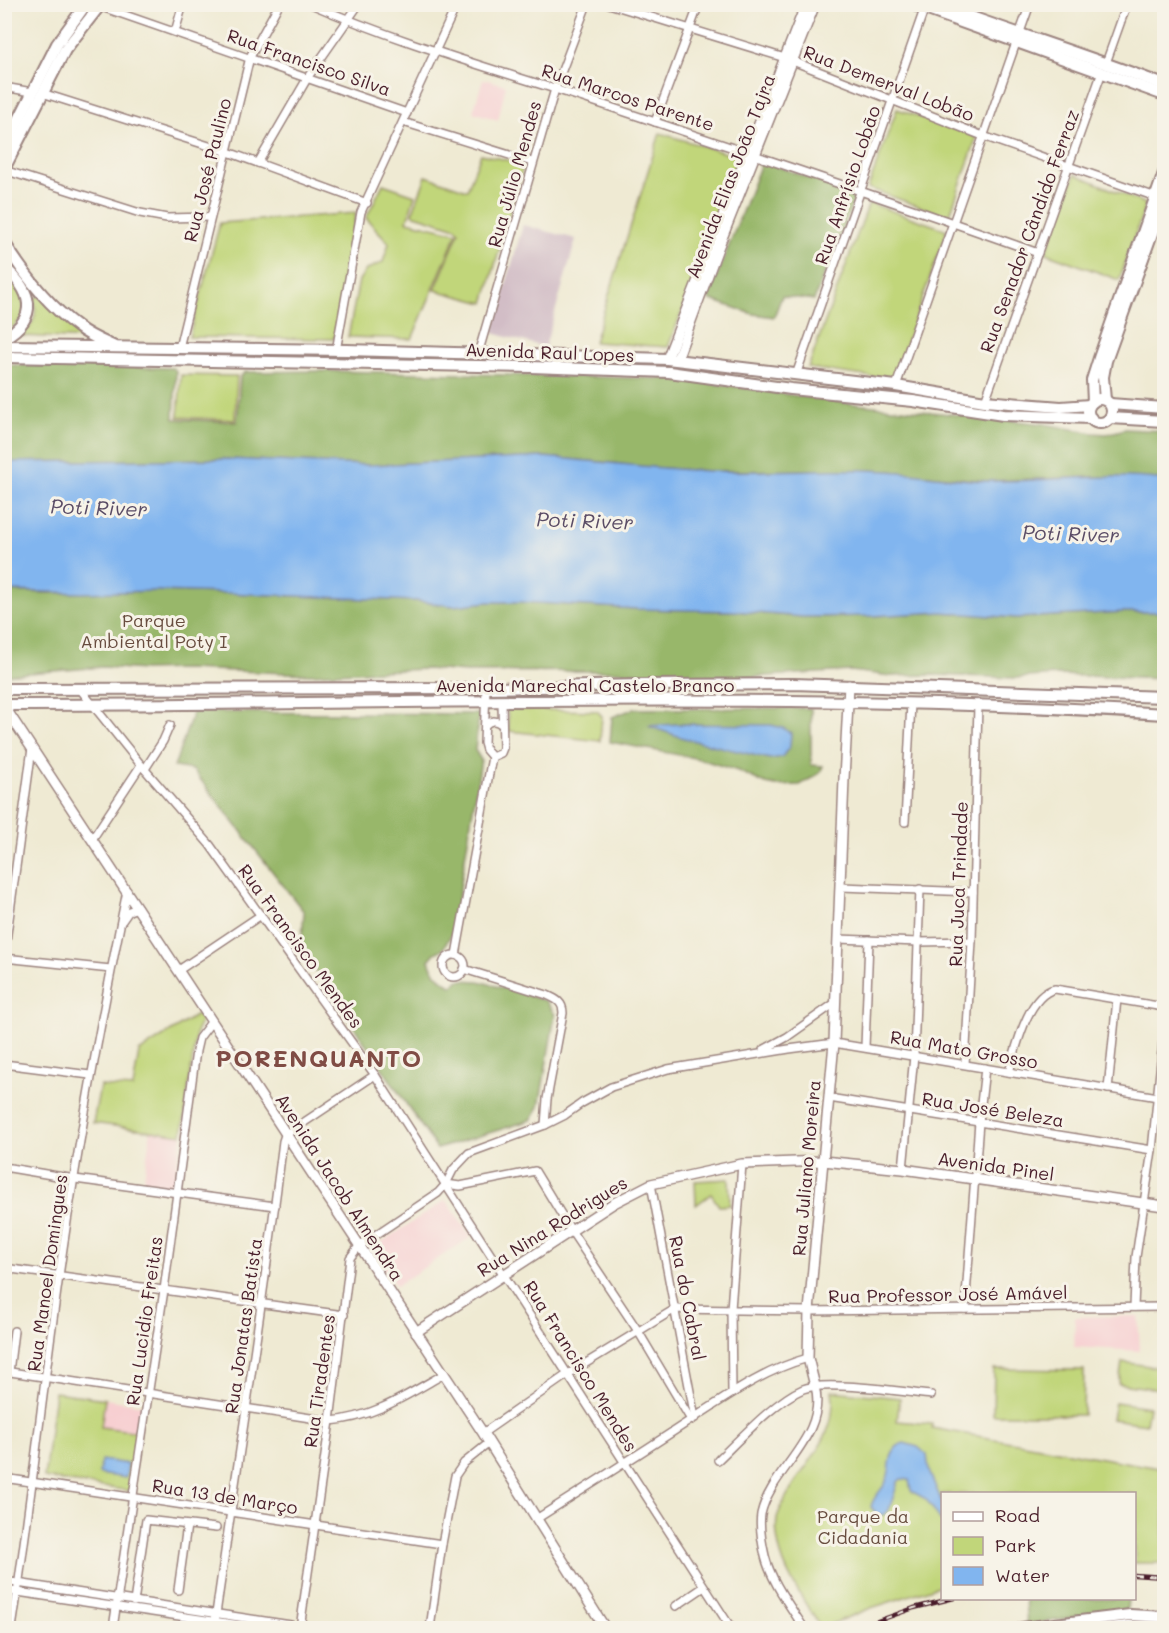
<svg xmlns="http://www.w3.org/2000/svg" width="1169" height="1633" font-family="Mali,sans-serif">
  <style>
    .built { fill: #f7cfd1 }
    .industrial { fill: #d2bdc6 }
    .green { fill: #c1d67a; stroke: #867a52; stroke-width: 1.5 }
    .forest { fill: #98b76a; stroke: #716b4a; stroke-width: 1.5 }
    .water { fill: #81b5ef; stroke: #666a8d; stroke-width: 1.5 }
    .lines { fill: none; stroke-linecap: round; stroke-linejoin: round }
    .minor-casing { stroke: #9c847f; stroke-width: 10 }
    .tertiary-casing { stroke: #9c847f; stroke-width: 12 }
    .secondary-casing { stroke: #9c847f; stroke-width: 14 }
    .primary-casing { stroke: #9c847f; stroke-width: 14 }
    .minor { stroke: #fff; stroke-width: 7 }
    .tertiary { stroke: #fff; stroke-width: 9 }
    .secondary { stroke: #fff; stroke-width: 10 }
    .primary { stroke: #fff; stroke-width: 10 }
    .rail-casing { stroke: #4a1f2b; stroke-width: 4.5 }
    .rail { stroke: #f7f3e8; stroke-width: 2; stroke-dasharray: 7; stroke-linecap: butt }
    .labels { text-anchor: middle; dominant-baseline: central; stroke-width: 6; stroke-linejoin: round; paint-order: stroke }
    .street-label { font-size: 18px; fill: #4a1f2b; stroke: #f7f3e8 }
    .park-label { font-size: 18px; fill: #684d3f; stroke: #f7f3e8 }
    .water-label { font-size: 20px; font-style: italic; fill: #5a4c66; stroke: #f7f3e8 }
    .district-label { font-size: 24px; font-weight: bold; letter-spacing: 1.5px; fill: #804c45; stroke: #f7f3e8 }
  </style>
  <rect width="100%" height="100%" fill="#f7f3e8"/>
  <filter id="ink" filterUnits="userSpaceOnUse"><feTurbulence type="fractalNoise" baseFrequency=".0167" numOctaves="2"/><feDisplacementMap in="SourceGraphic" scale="12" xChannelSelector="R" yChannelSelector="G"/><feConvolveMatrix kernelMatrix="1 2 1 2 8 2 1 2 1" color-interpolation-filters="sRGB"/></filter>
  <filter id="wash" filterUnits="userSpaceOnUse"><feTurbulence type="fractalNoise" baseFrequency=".008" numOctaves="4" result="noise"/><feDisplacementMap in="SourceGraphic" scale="24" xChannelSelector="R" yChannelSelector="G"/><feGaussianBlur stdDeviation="1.35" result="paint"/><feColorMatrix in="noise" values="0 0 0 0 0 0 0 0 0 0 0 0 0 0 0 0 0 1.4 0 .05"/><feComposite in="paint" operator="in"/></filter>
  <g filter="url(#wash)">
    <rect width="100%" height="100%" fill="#efead3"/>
    <!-- built -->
    <g class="built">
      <polygon points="483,79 506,85 498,120 473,112"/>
      <polygon points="151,1130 182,1135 173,1190 143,1185"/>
      <polygon points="446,1200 471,1237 396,1286 371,1249"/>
      <polygon points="1138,1316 1140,1351 1074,1347 1075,1317"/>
      <polygon points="105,1399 143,1405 139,1432 101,1427"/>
    </g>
    <!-- industrial -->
    <polygon class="industrial" points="523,225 576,239 545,347 492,333"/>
    <!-- green -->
    <g class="green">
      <polygon points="897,109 977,137 949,217 868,188"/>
      <polygon points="660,133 742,158 668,347 594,342"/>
      <polygon points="481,154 524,164 484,303 435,290 459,232 456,228 412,214 426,176 467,190"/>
      <polygon points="1075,174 1146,204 1119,280 1046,253"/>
      <polygon points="383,184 415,195 407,221 457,233 412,339 348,337 359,280 366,270 383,262 389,243 366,218"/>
      <polygon points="869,203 947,230 893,380 808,368"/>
      <polygon points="356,213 334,339 189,337 220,223"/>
      <polygon points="5,271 23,295 24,317 5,334"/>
      <path d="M41,295L87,339L21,336C34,325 38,315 34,298Z"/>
      <polygon points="181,375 237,376 235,420 178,417"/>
      <polygon points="507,709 597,711 602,716 600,741 509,731"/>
      <polygon points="198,1014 201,1022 196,1033 182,1135 93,1123 100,1086 133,1088 139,1052"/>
      <polygon points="729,1179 730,1205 719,1206 711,1194 696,1205 695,1181"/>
      <polygon points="1122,1362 1162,1368 1159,1389 1119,1384"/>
      <polygon points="994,1369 1084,1370 1083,1415 993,1415"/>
      <path d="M832,1391L900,1398L897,1421L932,1424V1428L1164,1469V1563H1135L1134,1494H942V1585L871,1608L821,1628C806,1603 785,1576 779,1547C777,1538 775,1524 778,1515C793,1471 840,1443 832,1391Z"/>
      <polygon points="55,1392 105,1399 101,1427 139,1432 130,1491 44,1478"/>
      <polygon points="1115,1402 1149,1407 1146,1424 1112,1419"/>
    </g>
    <!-- forest -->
    <g class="forest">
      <polygon points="762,161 856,195 814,300 782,296 774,317 753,314 708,299"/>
      <polygon points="4,365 173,368 176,371 174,419 237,422 240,377 245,372 329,371 683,379 845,403 1044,424 1093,433 1107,434 1125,429 1164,431 1164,480 1091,477 986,481 889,471 853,470 711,471 640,467 613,463 543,457 369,465 228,459 5,462"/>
      <polygon points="4,591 48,593 156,591 226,593 417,601 453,606 488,602 522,602 637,609 734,611 803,617 872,616 941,612 1017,618 1123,612 1164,612 1164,679 1057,675 1015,678 933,675 891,676 851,671 733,678 609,671 467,672 426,669 310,674 186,669 144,670 103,667 5,675"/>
      <polygon points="811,708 811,765 823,766 820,773 800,785 776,786 766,784 738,771 700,759 610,742 612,717 633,709"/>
      <path d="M193,712L479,714L475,750L481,760L453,931L443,949L435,953L429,960C432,972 441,979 452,986L459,980L479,981L546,1001L555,1015L539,1107L531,1120L437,1149L301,949L304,912L193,770L174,767Z"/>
      <polygon points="1025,1599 1128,1599 1127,1609 1027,1625"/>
    </g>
    <!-- water -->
    <g class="water">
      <path d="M543,457C599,461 654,469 710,471C769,473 829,467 888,471C921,473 954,480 987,481C1046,482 1106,472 1164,480V612H1123L1017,618L941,612L872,616L803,617L734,611L637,609L522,602H488L453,606L417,601L226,593L156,591L82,593L5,591V462L228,459L369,465Z"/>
      <polygon points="677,724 771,725 783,728 791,733 790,746 782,757 770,759 687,739 648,726"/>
      <path d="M904,1443L918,1447L927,1455L929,1471L942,1502V1522L926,1499L911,1491L909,1480L901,1479L898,1482L889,1510L883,1515L877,1514L871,1507C873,1495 883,1491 887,1479C892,1466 887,1448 904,1443Z"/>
      <polygon points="101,1460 128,1464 126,1478 99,1474"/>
    </g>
  </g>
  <g filter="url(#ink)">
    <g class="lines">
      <defs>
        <g id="minor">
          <path d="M311,4C400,43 494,69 586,99C737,149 888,199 1038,253"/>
          <polyline points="609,4 785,58 983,136 1156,197"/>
          <polyline points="99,6 407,113"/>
          <polyline points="175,32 183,4"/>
          <polyline points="1019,35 1030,4"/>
          <polyline points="1106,63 1127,4"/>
          <polyline points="4,87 32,92"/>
          <polyline points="42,93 228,152 367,203"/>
          <polyline points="403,122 532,162"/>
          <polyline points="655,122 699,4"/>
          <polyline points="258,163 308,77 359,4"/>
          <polyline points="4,170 140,213 167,218 210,217"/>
          <polyline points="179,348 250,57 279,4"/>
          <polyline points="336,351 361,212 457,4"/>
          <polyline points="478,354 555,89 587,4"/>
          <polyline points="796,375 925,7"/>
          <polyline points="896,386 1016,43"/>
          <polyline points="985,401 1102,72"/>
          <polyline points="80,689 141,765 210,845 375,1075 731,1628"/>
          <path d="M485,725C491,720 495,720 501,724"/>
          <polyline points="492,757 501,753 503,748 502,702"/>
          <polyline points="145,769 163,741 170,725"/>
          <polyline points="905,822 911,703"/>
          <polyline points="93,838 141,765"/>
          <polyline points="841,887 973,892"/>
          <polyline points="122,921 129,911 138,908"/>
          <polyline points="838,939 919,942 972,941"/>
          <polyline points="456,955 492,757 486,750 484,743 486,688"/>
          <circle cx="454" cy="966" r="11"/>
          <polyline points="4,956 32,748"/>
          <polyline points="4,958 111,969"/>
          <path d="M464,969L547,995C556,999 563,1002 563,1013L547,1099L545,1125"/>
          <polyline points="179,970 261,915"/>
          <polyline points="865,1047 869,940"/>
          <polyline points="763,1050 787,1037 835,1003"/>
          <polyline points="4,1064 90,1075"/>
          <polyline points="965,1064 972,941 978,704"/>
          <path d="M1009,1072C1016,1049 1027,995 1055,989L1164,1007"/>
          <polyline points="1108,1089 1117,999"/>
          <polyline points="829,1098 1152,1150"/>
          <polyline points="4,1167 75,1179 275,1206"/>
          <polyline points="903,1169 914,1056 920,889"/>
          <polyline points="446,1184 460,1186 535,1171 572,1232 638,1331 691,1420"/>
          <polyline points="651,1184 695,1418"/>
          <polyline points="4,1268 344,1315"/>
          <polyline points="1134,1307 1136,1257 1152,1150 1164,1031"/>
          <polyline points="965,1309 979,1122 985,1068"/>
          <path d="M4,1371L330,1421C373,1418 407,1395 444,1374"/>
          <polyline points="9,1372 14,1331"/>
          <polyline points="732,1392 731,1309 742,1164"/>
          <polyline points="483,1433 568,1374 675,1309 809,1311 1164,1307"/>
          <path d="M718,1460C740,1439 775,1401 803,1389C825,1380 904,1392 931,1395"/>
          <polyline points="4,1478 442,1544"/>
          <path d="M538,1518C585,1488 633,1458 680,1427C721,1401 760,1371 808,1358"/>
          <polyline points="4,1581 291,1625 297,1628"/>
          <polyline points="4,1590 260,1628"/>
          <polyline points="178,1590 187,1525"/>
          <polyline points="134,1602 146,1520 216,1528"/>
          <polyline points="676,1606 704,1587"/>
          <path d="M12,1628C30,1511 42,1394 59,1276C77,1147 101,1019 127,891"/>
          <polyline points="113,1628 164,1290 196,1051 199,1038 212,1021"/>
          <path d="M214,1628C237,1466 263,1304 283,1141L285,1135L375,1075"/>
          <polyline points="300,1628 330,1421 350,1258 359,1246 438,1193 446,1184 453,1170 469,1153 545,1125 565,1115 582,1103 611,1087 668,1069 789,1049 834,1043 1164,1098"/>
          <polyline points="430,1628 442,1544 455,1476 464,1463 489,1443"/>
          <path d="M804,1628C790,1606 771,1581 765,1556C762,1543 759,1527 761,1514C771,1469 828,1437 815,1386"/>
        </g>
        <g id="tertiary">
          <polyline points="667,359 806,4"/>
          <polyline points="677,359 718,248 815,4"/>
          <polyline points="4,706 483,1433 605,1628"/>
          <polyline points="416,1332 614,1203 651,1184 742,1164 823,1161 903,1169 1164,1206"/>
          <polyline points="815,1386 808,1358 809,1311 834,1043 844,779 849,685"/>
        </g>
        <g id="secondary">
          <polyline points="911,4 1164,95"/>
          <path d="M935,4C1011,32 1089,56 1164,85"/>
          <polyline points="4,149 57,44 86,4"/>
          <polyline points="4,169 65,50 101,4"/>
          <path d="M4,242C23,273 49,306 78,327C89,336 102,341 115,347"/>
          <path d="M4,267C32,291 40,317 4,338"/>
          <polyline points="1105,400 1103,377 1106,361 1164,200"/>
          <polyline points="1093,402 1092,380 1099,358 1164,173"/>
        </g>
        <g id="primary">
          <polyline points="4,346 347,350 667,359 896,386 985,401 1061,407 1090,405"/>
          <polyline points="4,357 531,367 669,372 791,389 913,401 1003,415 1091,418"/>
          <circle cx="1100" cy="411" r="12"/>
          <polyline points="1110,404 1164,408"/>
          <polyline points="1110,418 1164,421"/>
          <polyline points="4,689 486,688 644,685 794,684 1164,697"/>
          <path d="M4,705C391,705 778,690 1164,714"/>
          <polyline points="1022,1628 1130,1615 1164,1617"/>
          <polyline points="1110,1628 1129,1626 1164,1628"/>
        </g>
      </defs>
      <!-- minor casing -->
      <use href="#minor" class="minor-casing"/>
      <!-- tertiary casing -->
      <use href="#tertiary" class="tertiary-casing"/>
      <!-- secondary casing -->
      <use href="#secondary" class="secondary-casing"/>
      <!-- primary casing -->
      <use href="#primary" class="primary-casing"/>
      <!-- minor -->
      <use href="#minor" class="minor"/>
      <!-- tertiary -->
      <use href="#tertiary" class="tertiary"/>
      <!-- secondary -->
      <use href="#secondary" class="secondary"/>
      <!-- primary -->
      <use href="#primary" class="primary"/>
      <defs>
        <g id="rail">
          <polyline points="1134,1575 1164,1577"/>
          <polyline points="858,1628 914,1608 954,1598"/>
        </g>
      </defs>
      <!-- rail casing -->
      <use href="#rail" class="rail-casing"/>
      <!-- rail -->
      <use href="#rail" class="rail"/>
    </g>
  </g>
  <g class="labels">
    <!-- street labels -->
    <g class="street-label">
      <text transform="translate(309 62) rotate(19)">Rua Francisco Silva</text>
      <text transform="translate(889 83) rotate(21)">Rua Demerval Lobão</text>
      <text transform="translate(628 97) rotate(18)">Rua Marcos Parente</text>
      <text transform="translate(207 170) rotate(-76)">Rua José Paulino</text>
      <text transform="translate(514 174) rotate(-74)">Rua Júlio Mendes</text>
      <text transform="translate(730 176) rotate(-69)">Avenida Elias João Tajra</text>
      <text transform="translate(847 185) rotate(-71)">Rua Anfrísio Lobão</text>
      <text transform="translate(1029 231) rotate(-70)">Rua Senador Cândido Ferraz</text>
      <text transform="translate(550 352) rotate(2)">Avenida Raul Lopes</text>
      <text x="585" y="685">Avenida Marechal Castelo Branco</text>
      <text transform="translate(958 884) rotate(-88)">Rua Juca Trindade</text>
      <text transform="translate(301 946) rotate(54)">Rua Francisco Mendes</text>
      <text transform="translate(964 1049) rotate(10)">Rua Mato Grosso</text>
      <text transform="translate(993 1109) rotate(9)">Rua José Beleza</text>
      <text transform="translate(996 1166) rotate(8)">Avenida Pinel</text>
      <text transform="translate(806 1168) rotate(-85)">Rua Juliano Moreira</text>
      <text transform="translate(340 1187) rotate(57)">Avenida Jacob Almendra</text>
      <text transform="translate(552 1226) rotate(-32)">Rua Nina Rodrigues</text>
      <text transform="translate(47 1273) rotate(-82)">Rua Manoel Domingues</text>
      <text transform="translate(948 1294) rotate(-1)">Rua Professor José Amável</text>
      <text transform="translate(688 1298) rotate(79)">Rua do Cabral</text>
      <text transform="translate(144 1321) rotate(-82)">Rua Lucidio Freitas</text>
      <text transform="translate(243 1326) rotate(-82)">Rua Jonatas Batista</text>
      <text transform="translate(581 1366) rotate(58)">Rua Francisco Mendes</text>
      <text transform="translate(319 1381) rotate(-82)">Rua Tiradentes</text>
      <text transform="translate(225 1496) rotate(9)">Rua 13 de Março</text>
    </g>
    <!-- park labels -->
    <g class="park-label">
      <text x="154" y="620">Parque<tspan x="154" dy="21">Ambiental Poty I</tspan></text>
      <text x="863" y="1516">Parque da<tspan x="863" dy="21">Cidadania</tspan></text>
    </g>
    <!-- water labels -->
    <g class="water-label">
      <text transform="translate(99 507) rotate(2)">Poti River</text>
      <text transform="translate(585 520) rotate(2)">Poti River</text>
      <text transform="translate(1071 533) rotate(2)">Poti River</text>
    </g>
    <!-- district labels -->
    <g class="district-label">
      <text x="319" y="1057">PORENQUANTO</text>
    </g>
  </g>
  <!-- margin -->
  <rect width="1169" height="1633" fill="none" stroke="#f7f3e8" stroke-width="24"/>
  <!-- legend -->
  <rect x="941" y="1492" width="195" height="108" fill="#f7f3e8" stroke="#b29e9c" stroke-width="1.5"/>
  <rect x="953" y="1512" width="30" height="9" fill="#ffffff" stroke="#b29e9c" stroke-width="1.5"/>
  <text x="995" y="1522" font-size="18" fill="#4a1f2b">Road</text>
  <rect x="953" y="1537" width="30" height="18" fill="#c1d67a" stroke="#b29e9c" stroke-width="1.5"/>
  <text x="995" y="1552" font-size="18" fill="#4a1f2b">Park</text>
  <rect x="953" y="1567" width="30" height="18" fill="#81b5ef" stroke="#b29e9c" stroke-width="1.5"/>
  <text x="995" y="1582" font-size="18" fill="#4a1f2b">Water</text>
</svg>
